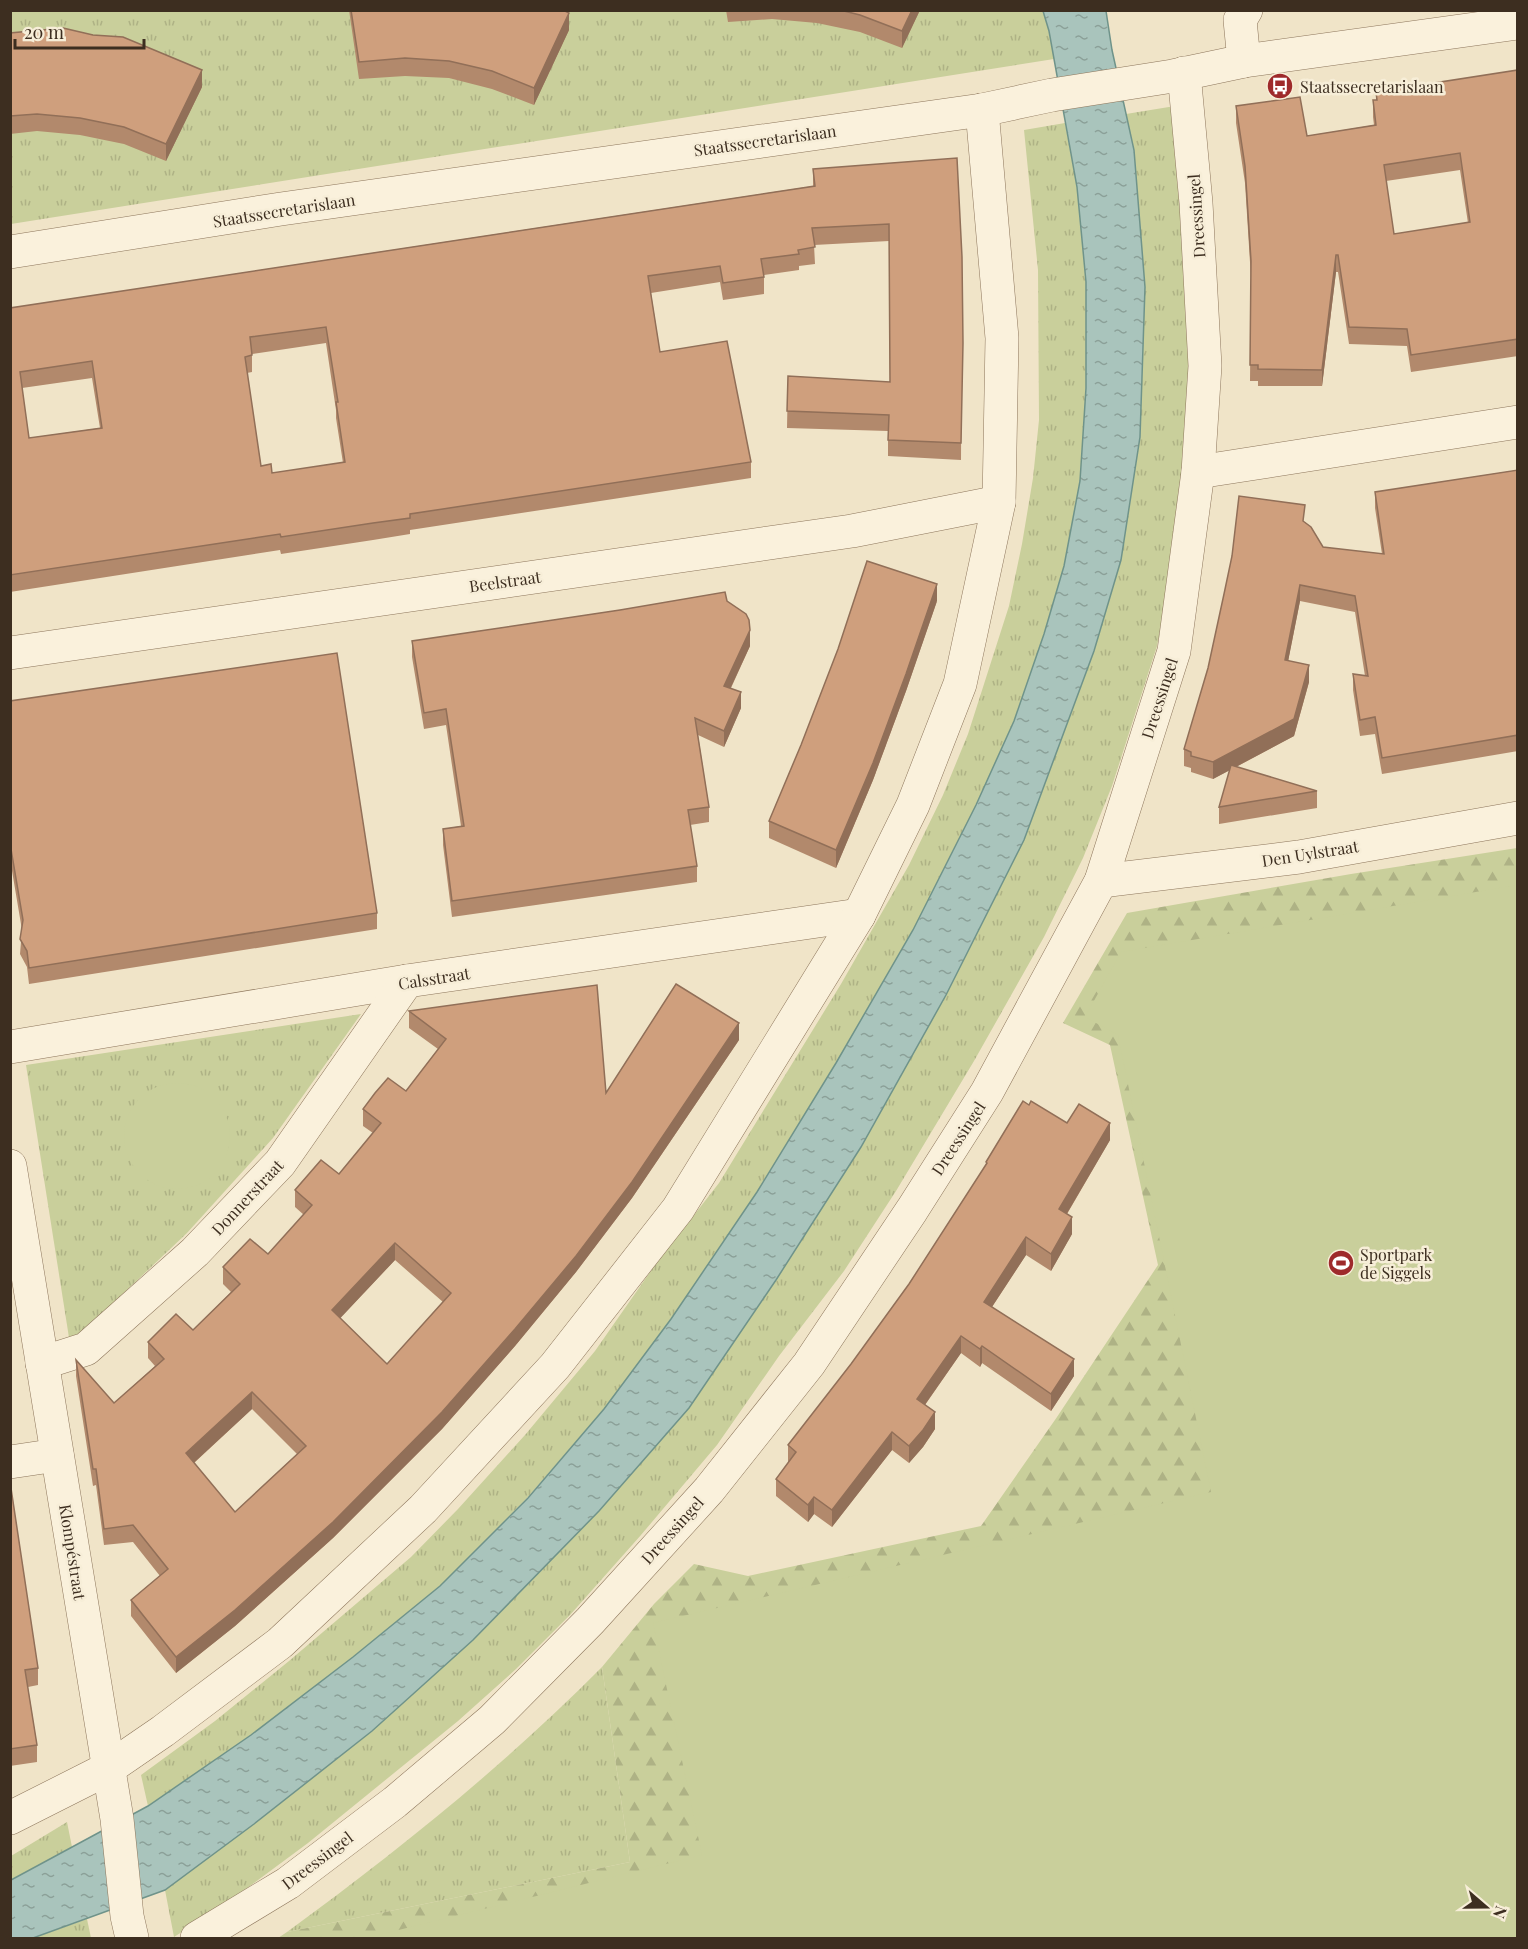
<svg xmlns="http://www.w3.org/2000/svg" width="1528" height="1949" font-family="'Playfair Display',serif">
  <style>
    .grass { fill: url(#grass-tufts) }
    .forest { fill: url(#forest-firs) }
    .park { fill: #c9cf9b }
    .water { fill: url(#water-ripples); stroke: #6f938a; stroke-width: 1.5 }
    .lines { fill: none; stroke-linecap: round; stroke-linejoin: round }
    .minor-casing { stroke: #8d765c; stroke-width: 34 }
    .minor { stroke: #faf1dc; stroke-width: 33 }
    .wall { fill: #b2896c; fill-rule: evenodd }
    .shaded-wall { fill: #916f58 }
    .building { fill: #cf9f7d; stroke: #916f58; stroke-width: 1.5; fill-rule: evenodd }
    .labels { text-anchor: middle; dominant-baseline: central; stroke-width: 5; stroke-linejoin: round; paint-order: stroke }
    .poi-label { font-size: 16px; fill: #3d2e20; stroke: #f7eed8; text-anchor: start }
    .street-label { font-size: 16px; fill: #3d2e20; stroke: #f7eed8 }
  </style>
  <defs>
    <pattern id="grass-tufts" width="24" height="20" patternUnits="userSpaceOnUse" patternTransform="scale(1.5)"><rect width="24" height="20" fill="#c9cf9b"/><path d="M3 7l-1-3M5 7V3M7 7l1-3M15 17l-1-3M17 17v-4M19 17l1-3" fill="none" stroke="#aeb285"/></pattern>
    <pattern id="forest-firs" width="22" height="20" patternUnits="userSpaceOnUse" patternTransform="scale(1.5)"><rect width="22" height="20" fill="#c9cf9b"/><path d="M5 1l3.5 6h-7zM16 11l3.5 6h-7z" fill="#aeb285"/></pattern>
    <pattern id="water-ripples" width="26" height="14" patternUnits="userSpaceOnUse" patternTransform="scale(1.5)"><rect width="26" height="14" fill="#a9c4bc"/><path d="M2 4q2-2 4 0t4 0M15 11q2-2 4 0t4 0" fill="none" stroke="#8ba098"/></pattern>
  </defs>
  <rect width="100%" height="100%" fill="#f0e4c8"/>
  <!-- grass -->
  <g class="grass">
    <polygon points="1043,10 1049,31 1054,59 11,224 11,11"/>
    <polygon points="1175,106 1192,428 1173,573 1157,646 1112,786 1083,858 1044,937 974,1061 896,1191 844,1271 779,1356 717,1445 641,1535 570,1615 516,1669 458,1721 308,1843 227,1903 174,1937 165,1890 254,1824 372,1731 473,1640 599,1511 689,1408 776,1280 861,1147 946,995 1024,840 1094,651 1121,560 1140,437 1145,287 1134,150 1126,114"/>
    <polygon points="1065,123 1077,187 1086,282 1086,388 1080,481 1064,566 1044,634 1014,721 976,805 913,930 836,1063 757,1192 671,1319 604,1409 527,1498 440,1586 353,1657 251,1735 148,1806 141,1775 215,1721 289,1661 411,1557 458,1509 525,1435 595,1351 655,1265 719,1183 841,984 909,865 943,795 968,734 1009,606 1022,544 1033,478 1039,420 1038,270 1024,130"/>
    <polygon points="361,1014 273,1138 187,1233 70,1344 26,1065"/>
    <path d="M602,1667L630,1862L287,1932C398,1851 506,1764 602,1667Z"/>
    <polygon points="67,1822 72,1847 11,1880 11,1856"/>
    <polygon points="87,1919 91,1938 33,1938"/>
  </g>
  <!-- forest -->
  <polygon class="forest" points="1517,848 1517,904 1247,1507 723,1860 402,1938 278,1938 287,1932 630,1862 602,1667 654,1604 694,1564 748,1576 981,1526 1057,1417 1158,1265 1110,1045 1063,1023 1127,913 1351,874"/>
  <!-- park -->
  <g class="park">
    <polygon points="1517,885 1517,1938 366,1938 702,1855 653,1623 1211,1492 1118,1035 1085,1017 1121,952"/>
    <circle cx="177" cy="1136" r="53"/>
  </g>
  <!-- water -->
  <polygon class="water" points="1043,11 1106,11 1112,50 1134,150 1145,287 1140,437 1121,560 1094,651 1024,840 946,995 861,1147 776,1280 689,1408 599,1511 473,1640 372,1731 254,1824 165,1890 33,1938 11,1938 11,1880 148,1806 251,1735 353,1657 440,1586 528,1498 604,1409 671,1319 757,1192 836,1063 913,930 976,805 1014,721 1044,634 1064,566 1080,481 1086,388 1086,282 1077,187 1049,31"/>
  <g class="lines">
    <defs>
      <g id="minor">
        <polyline points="1244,61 1240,20 1246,10"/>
        <polyline points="10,252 281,209 982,110 1052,95 1173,76 1244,61 1518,23"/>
        <polyline points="1198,472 1518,422"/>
        <polyline points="10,653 852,531 999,502"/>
        <polyline points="1101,881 1299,857 1518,818"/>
        <polyline points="10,1047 407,981 859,915"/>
        <polyline points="10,1166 117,1819 127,1916 132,1938"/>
        <polyline points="42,1363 86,1349 195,1252 280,1163 407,981"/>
        <polyline points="10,1462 57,1455"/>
        <polyline points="10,1818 109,1768 163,1731 280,1643 423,1509 555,1366 678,1209 859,915 913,805 960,684 999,502 1002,338 982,110"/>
        <polyline points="197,1938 288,1883 395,1802 492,1720 590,1621 709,1490 809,1364 912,1210 987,1092 1101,881 1174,651 1198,472 1205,366 1196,203 1184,73"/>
      </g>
    </defs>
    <!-- minor casing -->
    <use href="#minor" class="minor-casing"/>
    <!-- minor -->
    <use href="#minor" class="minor"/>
  </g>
  <!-- wall -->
  <g class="wall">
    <polygon points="349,10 563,10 569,30 534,105 492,89 449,78 405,76 359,79"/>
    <polygon points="726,10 920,10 902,48 860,32 817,23 772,19 728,22"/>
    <polygon points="10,33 202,87 166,161 124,144 80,135 37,131 10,134"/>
    <path d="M1518,70V356L1411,372L1407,346L1349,344L1338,272H1336L1322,386H1258V381H1250L1251,278L1245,183L1236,123V106L1307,136L1374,125L1373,117V100H1376V92ZM1460,170L1468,223L1394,234L1386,181Z"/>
    <path d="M813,169L962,257L961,460L888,456V431L787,428L788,376L890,382L889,241L814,245L815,264L799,266V270L764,275V294L723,300L720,282L651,293L660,352L751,462V478L410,530V534L373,540L281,554L280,550L10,592V308L813,186ZM326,343L336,410V418L343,463L272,473L261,466L247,373L252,372V354ZM92,378L100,428L29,438L22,388Z"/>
    <polygon points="1518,470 1518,751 1382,774 1375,734 1360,736 1353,690 1353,674 1365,676 1355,612 1300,601 1288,661 1309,682 1294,736 1236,767 1317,791 1317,808 1219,824 1219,807 1230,770 1213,779 1191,772 1191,768 1184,766 1184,749 1305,522 1323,547 1382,554 1375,508 1375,492"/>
    <polygon points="727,601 750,646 731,688 741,708 724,747 698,735 709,807 709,822 690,825 697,866 697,882 452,917 443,845 443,829 461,826 446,725 424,729 412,657 412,641 620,610"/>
    <polygon points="937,601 906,691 873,780 836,868 769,838 769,821"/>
    <polygon points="10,701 377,913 377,929 29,984 27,967 20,954 22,930 10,859"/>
    <path d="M409,1011L606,1093L739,1040L632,1198L576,1272L515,1346L442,1429L333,1538L235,1626L176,1673L131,1616V1600L160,1576L133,1542L104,1545L96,1485L93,1486L76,1376V1360L114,1403L155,1366L148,1358V1342L193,1330L231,1292L223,1284V1267L268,1254L304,1215L295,1207V1190L339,1174L373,1133L363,1126V1109L406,1091L438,1049L409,1028ZM395,1260L443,1302L387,1364L340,1318ZM252,1409L297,1454L235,1512L194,1463Z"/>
    <polygon points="1029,1105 1067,1123 1110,1140 1067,1214 1072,1234 1051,1271 1026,1255 992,1307 1074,1376 1051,1411 982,1363 980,1367 961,1353 925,1405 935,1429 923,1447 909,1463 892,1450 832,1527 814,1514 808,1522 776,1496 776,1479 788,1463 788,1445 851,1364 909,1284 986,1165 986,1162"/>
    <polygon points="11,1488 38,1668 38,1685 28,1687 37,1745 37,1762 10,1766"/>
  </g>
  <!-- shaded-wall -->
  <g class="shaded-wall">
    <polygon points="912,10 920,10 902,48 902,31"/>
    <polygon points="569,13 569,30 534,105 534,88"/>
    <polygon points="202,70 202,87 166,161 166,144"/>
    <polygon points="1336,255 1336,272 1322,386 1322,370"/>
    <polygon points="937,584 937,601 906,691 873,780 836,868 836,850"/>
    <polygon points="1300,585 1300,601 1285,677 1285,660"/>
    <polygon points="750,630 750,646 724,702 724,686"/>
    <polygon points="1309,665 1309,682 1294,736 1213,779 1213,762"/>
    <polygon points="741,692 741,708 724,747 724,731"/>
    <polygon points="739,1023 739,1040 632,1198 576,1272 515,1346 442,1429 333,1538 235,1626 176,1673 176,1657"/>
    <polygon points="1110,1123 1110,1140 1059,1227 1059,1209"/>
    <polygon points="1072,1217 1072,1234 1051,1271 1051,1254"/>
    <polygon points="1026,1237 1026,1255 984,1319 984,1302"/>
    <polygon points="395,1243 395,1260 332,1327 332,1310"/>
    <polygon points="961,1336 961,1353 917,1416 917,1399"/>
    <polygon points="982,1346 982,1363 980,1367 980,1349"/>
    <polygon points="1074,1359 1074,1376 1051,1411 1051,1394"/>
    <polygon points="252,1392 252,1409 186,1470 186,1453"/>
    <polygon points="935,1412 935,1429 923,1447 909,1463 909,1446"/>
    <polygon points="892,1432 892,1450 832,1527 832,1510"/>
    <polygon points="814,1497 814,1514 808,1522 808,1505"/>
  </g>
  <!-- building -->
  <g class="building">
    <polygon points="351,10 563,10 569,13 534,88 492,71 449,61 405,58 359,62"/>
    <polygon points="840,10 912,10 902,31 860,15"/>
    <polygon points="63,28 93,35 123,37 202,70 166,144 124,127 80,118 37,114 10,116 10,33"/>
    <path d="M1518,70V339L1411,355L1407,329L1349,327L1338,255H1336L1322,370L1258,369V365H1250L1251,261L1245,166L1236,106L1300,97L1307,136L1376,125L1373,100H1377L1376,92ZM1460,153L1470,222L1394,234L1384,165Z"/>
    <path d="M957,158L962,257L963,343L961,443L888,440L889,415L787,411L788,376L890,382L889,224L812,228L815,247L798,250L799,254L761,259L764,277L723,283L720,266L648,276L660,352L727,341L751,462L410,514V518L373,523L281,537L280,534L10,575V308L815,186L813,169ZM326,327L338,402H336L345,462L272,473L271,464L261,466L245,357L252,355L250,337ZM92,361L102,428L29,438L20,372Z"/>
    <polygon points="1518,470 1518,735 1382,758 1375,717 1360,720 1353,674 1368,676 1355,596 1300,585 1285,660 1309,665 1294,719 1213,762 1191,756 1191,752 1184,749 1208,668 1224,594 1232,556 1239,496 1305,505 1303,521 1311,527 1323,547 1384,554 1375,492"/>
    <polygon points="867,561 937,584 906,674 873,763 836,850 769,821 801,745 838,649"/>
    <polygon points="725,592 727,601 746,614 749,620 750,630 724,686 741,692 724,731 695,718 709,807 688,810 697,866 452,901 443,829 464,826 446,709 424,713 412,641 620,610"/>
    <polygon points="337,653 377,913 29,968 27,951 20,939 23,920 10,843 10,701"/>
    <polygon points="1231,765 1317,791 1219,807"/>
    <path d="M676,984L739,1023L632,1182L576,1256L515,1329L442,1412L333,1522L235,1610L176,1657L131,1600L168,1569L133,1525L104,1529L96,1469H93L76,1360L114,1403L164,1359L148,1342L176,1314L193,1330L240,1284L223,1267L250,1239L268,1254L312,1205L295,1190L321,1160L339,1174L381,1123L363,1109L375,1093L388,1078L406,1091L446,1039L409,1011L597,985L606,1093ZM395,1243L451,1293L387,1364L332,1310ZM252,1392L306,1446L235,1512L186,1453Z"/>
    <polygon points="1023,1101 1029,1105 1031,1101 1067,1123 1079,1104 1110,1123 1059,1209 1072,1217 1051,1254 1026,1237 984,1302 1074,1359 1051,1394 982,1346 980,1349 961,1336 917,1399 935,1412 923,1430 909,1446 892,1432 832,1510 814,1497 808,1505 776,1479 796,1452 788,1445 851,1364 909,1284 987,1163 986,1162"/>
    <polygon points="11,1488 38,1668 25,1670 37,1745 10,1749"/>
  </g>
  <!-- icons -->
  <defs>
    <symbol id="bus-disc" viewBox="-11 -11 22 22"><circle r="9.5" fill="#9e2a2b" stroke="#f7eed8"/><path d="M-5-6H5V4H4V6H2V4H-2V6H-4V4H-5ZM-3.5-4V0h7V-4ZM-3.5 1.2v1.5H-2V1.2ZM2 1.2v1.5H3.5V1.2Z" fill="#fff"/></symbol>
    <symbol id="stadium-disc" viewBox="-11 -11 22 22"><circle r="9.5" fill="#9e2a2b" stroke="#f7eed8"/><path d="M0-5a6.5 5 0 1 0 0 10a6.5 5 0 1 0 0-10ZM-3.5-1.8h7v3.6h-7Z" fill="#fff"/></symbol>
  </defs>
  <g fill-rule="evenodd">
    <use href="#bus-disc" x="1265" y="71" width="30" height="30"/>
    <use href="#stadium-disc" x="1326" y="1248" width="30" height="30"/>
  </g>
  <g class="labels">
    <!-- poi labels -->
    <g class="poi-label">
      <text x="1300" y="86">Staatssecretarislaan</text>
      <text x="1360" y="1254">Sportpark<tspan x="1360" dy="18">de Siggels</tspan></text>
    </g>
    <!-- street labels -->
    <g class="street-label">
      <text transform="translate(765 140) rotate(-8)">Staatssecretarislaan</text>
      <text transform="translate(284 210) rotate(-9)">Staatssecretarislaan</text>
      <text transform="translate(1196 216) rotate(-94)">Dreessingel</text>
      <text transform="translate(505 581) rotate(-8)">Beelstraat</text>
      <text transform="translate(1159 698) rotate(-72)">Dreessingel</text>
      <text transform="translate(1310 853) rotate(-9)">Den Uylstraat</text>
      <text transform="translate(434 978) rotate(-9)">Calsstraat</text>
      <text transform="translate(958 1138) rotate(-57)">Dreessingel</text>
      <text transform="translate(247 1197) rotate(-47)">Donnerstraat</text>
      <text transform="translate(672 1530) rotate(-48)">Dreessingel</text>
      <text transform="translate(73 1552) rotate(81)">Klompéstraat</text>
      <text transform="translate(317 1860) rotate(-37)">Dreessingel</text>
    </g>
  </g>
  <!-- border -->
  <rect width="1528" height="1949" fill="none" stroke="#3d2e20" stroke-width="24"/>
  <!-- north arrow -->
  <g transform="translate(1486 1907) rotate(110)" stroke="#f7eed8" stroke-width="4.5" paint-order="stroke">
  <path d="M0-4.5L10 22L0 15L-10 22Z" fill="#3d2e20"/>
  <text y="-9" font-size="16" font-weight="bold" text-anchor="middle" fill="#3d2e20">N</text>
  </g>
  <!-- scale -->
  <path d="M15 39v9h129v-9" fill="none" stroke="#3d2e20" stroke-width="3"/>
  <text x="24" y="39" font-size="18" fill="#3d2e20" stroke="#f7eed8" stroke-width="4.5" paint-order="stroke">20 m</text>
</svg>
